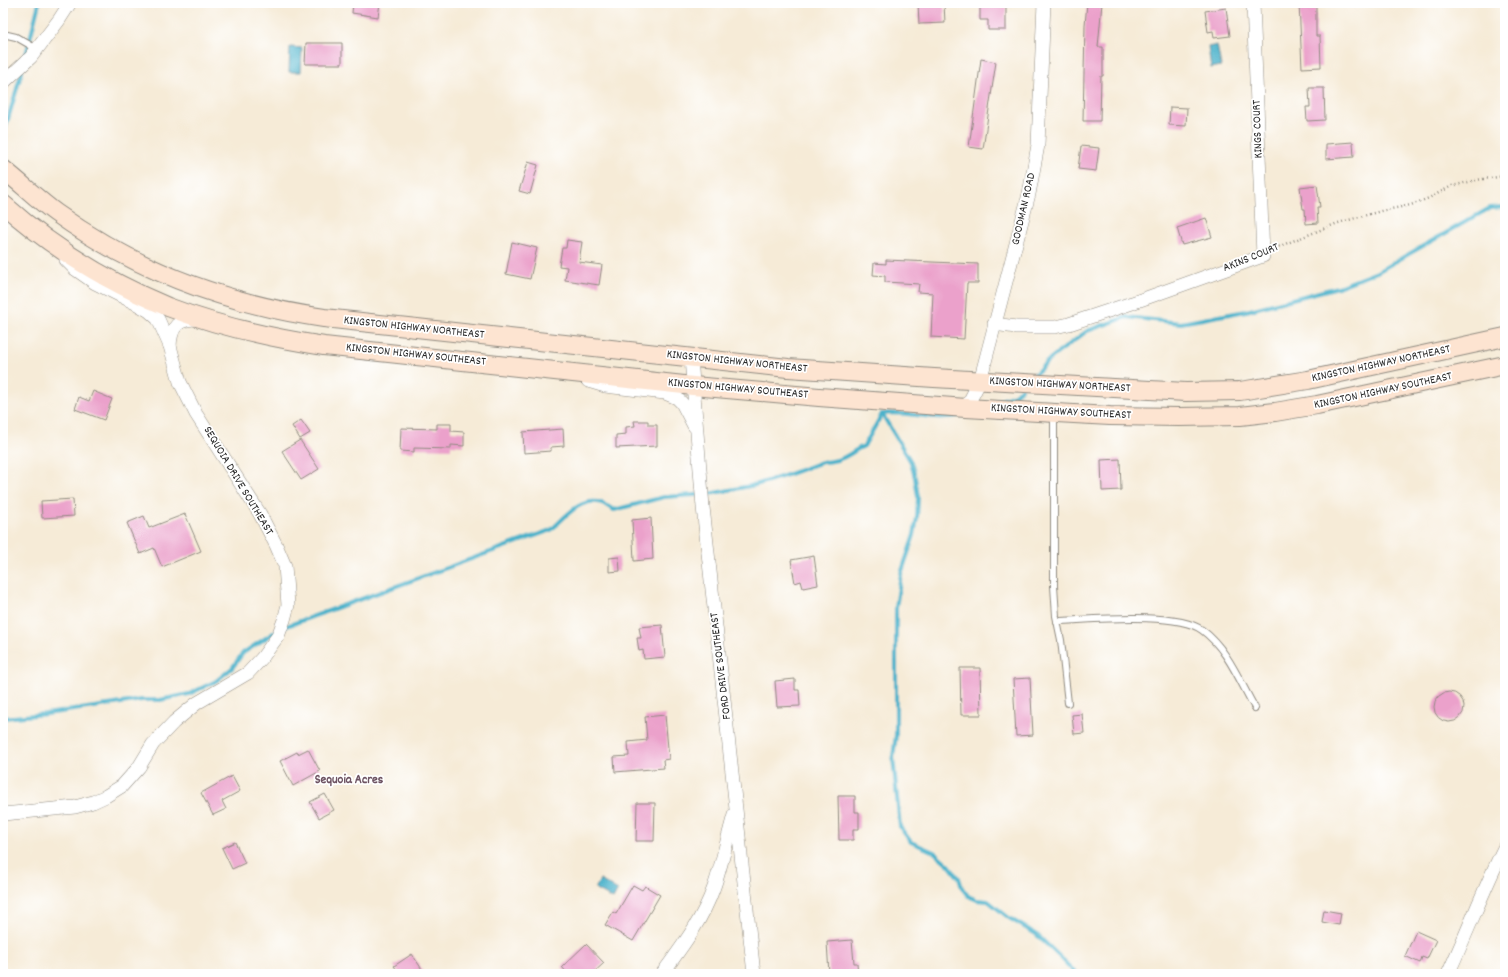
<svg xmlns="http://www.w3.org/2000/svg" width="1508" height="977" font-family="Dekko,sans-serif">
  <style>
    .water { fill: #4cb2cb; stroke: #3c6e7b }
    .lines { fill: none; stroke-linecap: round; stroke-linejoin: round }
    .stream { stroke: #4cb2cb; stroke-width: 4 }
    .building { fill: #eba1cb }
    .lane-casing { stroke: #908b81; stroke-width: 8 }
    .street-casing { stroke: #908b81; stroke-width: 14 }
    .secondary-casing { stroke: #908b81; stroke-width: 20 }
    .path { stroke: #908b81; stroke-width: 2.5; stroke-dasharray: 1 3; stroke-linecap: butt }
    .lane { stroke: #fff; stroke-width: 6 }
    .street { stroke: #fff; stroke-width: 13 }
    .secondary { stroke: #fde4d1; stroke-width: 18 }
    .labels { text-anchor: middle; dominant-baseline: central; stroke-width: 3.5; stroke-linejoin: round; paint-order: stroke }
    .street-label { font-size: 12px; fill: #2b2b2b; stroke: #fff }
    .neighbourhood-label { font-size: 13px; font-weight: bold; fill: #6e5463; stroke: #fff }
  </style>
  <rect width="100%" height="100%" fill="#fff"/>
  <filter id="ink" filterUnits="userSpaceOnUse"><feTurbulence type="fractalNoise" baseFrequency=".025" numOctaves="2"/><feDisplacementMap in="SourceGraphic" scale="8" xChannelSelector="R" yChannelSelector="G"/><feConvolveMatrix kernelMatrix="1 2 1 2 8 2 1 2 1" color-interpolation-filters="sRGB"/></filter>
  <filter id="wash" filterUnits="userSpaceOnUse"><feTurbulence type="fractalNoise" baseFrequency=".012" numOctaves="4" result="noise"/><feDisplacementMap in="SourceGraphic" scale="16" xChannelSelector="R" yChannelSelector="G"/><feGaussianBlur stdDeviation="0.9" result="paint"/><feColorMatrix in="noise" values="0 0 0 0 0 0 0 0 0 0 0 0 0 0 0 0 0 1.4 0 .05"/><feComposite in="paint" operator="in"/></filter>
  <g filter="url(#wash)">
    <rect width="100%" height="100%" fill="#f6ebd7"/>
    <!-- water -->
    <g class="water">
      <polygon points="1217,45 1221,66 1211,68 1208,47"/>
      <polygon points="290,47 302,48 301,72 289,72"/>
      <polygon points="600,880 618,890 613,899 595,889"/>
    </g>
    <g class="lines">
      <!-- stream -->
      <g class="stream">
        <polyline points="26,55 39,3"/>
        <polyline points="3,136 22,71"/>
        <polyline points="1031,378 1051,358 1087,331 1126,317 1181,323 1246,311 1338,287 1377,272 1490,208 1505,207"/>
        <polyline points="996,402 1015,395 1021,389"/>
        <path d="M882,414C908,410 934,422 961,415"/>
        <polyline points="882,414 911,462 915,478 918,497 917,517 914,535 901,574 896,608 896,735 893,757 900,827 911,842 934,852 949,865 959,878 962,888 968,896 977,900 988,901 1009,918 1036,934 1062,959 1076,974"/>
        <path d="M284,627L551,530C565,517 581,496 602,503C606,505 610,508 614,510L664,497L709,494L755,485L784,476L822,462C832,462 841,460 850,454C855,451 858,448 864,446L882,414"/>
        <polyline points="3,718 46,714 142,700 160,700 189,694 216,681 232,668 243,653 275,632"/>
      </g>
    </g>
    <g id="blocks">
      <!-- building -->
      <g class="building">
        <polygon points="353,3 380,3 378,17 352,13"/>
        <polygon points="918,3 944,3 945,23 919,24"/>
        <polygon points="980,3 1006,3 1006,30 988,30 988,20 980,20"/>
        <polygon points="1087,3 1102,3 1098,47 1103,47 1103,76 1101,76 1100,121 1083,121 1085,25"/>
        <polygon points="1299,3 1316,3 1316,36 1320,36 1321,67 1302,68"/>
        <polygon points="1226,8 1230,36 1214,38 1213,31 1208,32 1205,11"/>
        <polygon points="306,43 342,43 342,64 305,64"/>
        <polygon points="981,59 996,62 983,149 969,147"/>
        <polygon points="1309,88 1324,88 1325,120 1307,121 1306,107 1310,107"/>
        <polygon points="1170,107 1187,108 1186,126 1169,125"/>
        <polygon points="1353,142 1354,157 1326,159 1326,144"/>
        <polygon points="1081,146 1099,148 1096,171 1078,169"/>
        <polygon points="528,162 538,165 530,194 519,191"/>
        <polygon points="1317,185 1320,207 1317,207 1318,223 1306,224 1305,209 1303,209 1300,187"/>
        <polygon points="1206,218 1212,237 1182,245 1177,228"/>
        <polygon points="567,240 582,242 579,262 602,265 599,285 565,280 567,267 559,266 562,248 566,248"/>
        <polygon points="512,242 537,248 530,279 506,274"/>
        <polygon points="886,260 978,264 978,283 967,283 964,339 931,337 933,293 918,292 919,284 885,282 885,276 873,275 874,263 886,264"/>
        <polygon points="93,391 112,399 104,420 75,409 79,397 89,401"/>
        <polygon points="301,420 310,433 300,439 292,426"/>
        <polygon points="634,421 648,421 648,425 657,425 657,446 616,448 616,435 626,434 626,427 635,426"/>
        <polygon points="437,424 451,424 451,431 464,432 464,446 451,445 451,449 414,448 414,452 400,451 401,428 437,429"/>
        <polygon points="563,429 564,446 551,447 551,451 524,453 523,432"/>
        <polygon points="300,440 319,469 301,480 282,451"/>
        <polygon points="1120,459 1121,490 1102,491 1101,460"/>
        <polygon points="73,499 74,516 42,518 41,501"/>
        <polygon points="185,514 201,551 162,567 154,548 140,554 127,523 144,516 149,528"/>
        <polygon points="651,518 653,559 634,561 632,520"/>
        <polygon points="814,556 818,585 803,588 801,581 795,583 791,560"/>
        <polygon points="619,557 620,571 609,572 609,558"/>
        <polygon points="662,625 665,657 644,659 643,650 639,651 637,638 641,638 639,627"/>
        <polygon points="960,668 980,668 981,715 961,715"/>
        <polygon points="1030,678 1033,735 1016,736 1013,679"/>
        <polygon points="795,679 795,690 799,690 800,706 777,707 775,681"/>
        <circle cx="1449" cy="707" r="15"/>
        <polygon points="1082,714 1084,733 1074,734 1072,715"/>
        <polygon points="665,715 669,759 663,760 664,768 615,772 614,757 629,756 628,742 647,740 645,717"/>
        <polygon points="308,749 320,771 293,786 280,761 297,752 298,754"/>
        <polygon points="232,776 240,791 222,801 226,809 213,815 201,793"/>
        <polygon points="325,794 334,810 319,818 310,802"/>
        <polygon points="838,796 855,796 855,812 859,812 859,829 853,829 853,840 839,840"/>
        <polygon points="637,803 655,803 654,841 636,841"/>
        <polygon points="235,842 245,863 232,869 222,848"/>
        <polygon points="633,885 642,890 645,886 660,895 633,941 605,925 613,912 616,914"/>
        <polygon points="1324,910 1341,913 1339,925 1322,922"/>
        <polygon points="1416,931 1436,940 1427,959 1422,957 1420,963 1405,956"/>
        <polygon points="852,940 854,963 857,963 858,974 829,974 827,942"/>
        <polygon points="586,944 604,963 592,974 568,974 562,967"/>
        <polygon points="412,954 425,974 400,974 394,966"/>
      </g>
    </g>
  </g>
  <g filter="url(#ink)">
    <use href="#blocks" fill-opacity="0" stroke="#908b81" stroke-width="1"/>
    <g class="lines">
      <defs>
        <g id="lane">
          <polyline points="3,34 16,37 37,49"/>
          <polyline points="1054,414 1054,586 1056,616 1061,640 1068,703"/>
          <path d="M1057,621C1090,620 1176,611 1202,630C1227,648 1240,682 1255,708"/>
        </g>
        <g id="street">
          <polyline points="3,83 31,57 59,20 70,3"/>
          <polyline points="994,324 1016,327 1055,327 1069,324 1132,303 1263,256 1253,3"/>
          <path d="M170,346C171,326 178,319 198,319"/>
          <polyline points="691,358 703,507 754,974"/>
          <polyline points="588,381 605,386 665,393 677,398 682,403 694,426"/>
          <polyline points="966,408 980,381 1029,194 1038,145 1044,3"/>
          <polyline points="3,814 75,807 93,802 106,796 122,786 139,767 153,744 174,722 197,703 248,673 262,658 278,636 284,620 288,605 285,566 276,545 260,514 196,414 180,382 170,346 158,319 149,311 137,304 95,283 75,269 66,260"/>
          <path d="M662,974C682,947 703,919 714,887C722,864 727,839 734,815"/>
          <path d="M1448,974C1468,931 1484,888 1505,846"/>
        </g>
        <g id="secondary">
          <path d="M3,169C21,183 38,200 56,213C137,271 226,304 324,318L788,368L934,378L1186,392L1240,391L1308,380L1505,337"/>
          <path d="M3,204C51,247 108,282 168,307C218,326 271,338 324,346L693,386L819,397L966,408L1110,416L1179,417L1240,416L1275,412L1317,405L1505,365"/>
        </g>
      </defs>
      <!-- lane casing -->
      <use href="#lane" class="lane-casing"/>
      <!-- street casing -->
      <use href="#street" class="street-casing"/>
      <!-- secondary casing -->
      <use href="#secondary" class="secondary-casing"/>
      <!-- path -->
      <polyline class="path" points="1275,248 1338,223 1381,211 1411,205 1429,198 1452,186 1476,180 1505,176"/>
      <!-- lane -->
      <use href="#lane" class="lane"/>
      <!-- street -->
      <use href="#street" class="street"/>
      <!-- secondary -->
      <use href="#secondary" class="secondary"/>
    </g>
  </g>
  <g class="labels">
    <!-- street labels -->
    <g class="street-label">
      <text transform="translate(1258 129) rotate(-92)">KINGS COURT</text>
      <text transform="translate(1024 209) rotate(-77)">GOODMAN ROAD</text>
      <text transform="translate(1251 258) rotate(-22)">AKINS COURT</text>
      <text transform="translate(414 328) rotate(6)">KINGSTON HIGHWAY NORTHEAST</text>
      <text transform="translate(416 355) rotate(6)">KINGSTON HIGHWAY SOUTHEAST</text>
      <text transform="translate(737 362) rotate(6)">KINGSTON HIGHWAY NORTHEAST</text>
      <text transform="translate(1381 364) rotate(-12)">KINGSTON HIGHWAY NORTHEAST</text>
      <text transform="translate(1060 385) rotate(3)">KINGSTON HIGHWAY NORTHEAST</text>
      <text transform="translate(738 389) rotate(5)">KINGSTON HIGHWAY SOUTHEAST</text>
      <text transform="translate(1383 391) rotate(-12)">KINGSTON HIGHWAY SOUTHEAST</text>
      <text transform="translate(1061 412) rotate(3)">KINGSTON HIGHWAY SOUTHEAST</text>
      <text transform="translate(238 481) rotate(59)">SEQUOIA DRIVE SOUTHEAST</text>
      <text transform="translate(721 666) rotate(-97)">FORD DRIVE SOUTHEAST</text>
    </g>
    <!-- neighbourhood labels -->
    <g class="neighbourhood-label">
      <text x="349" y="780">Sequoia Acres</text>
    </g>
  </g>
  <!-- margin -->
  <rect width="1508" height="977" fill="none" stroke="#fff" stroke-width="16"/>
</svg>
